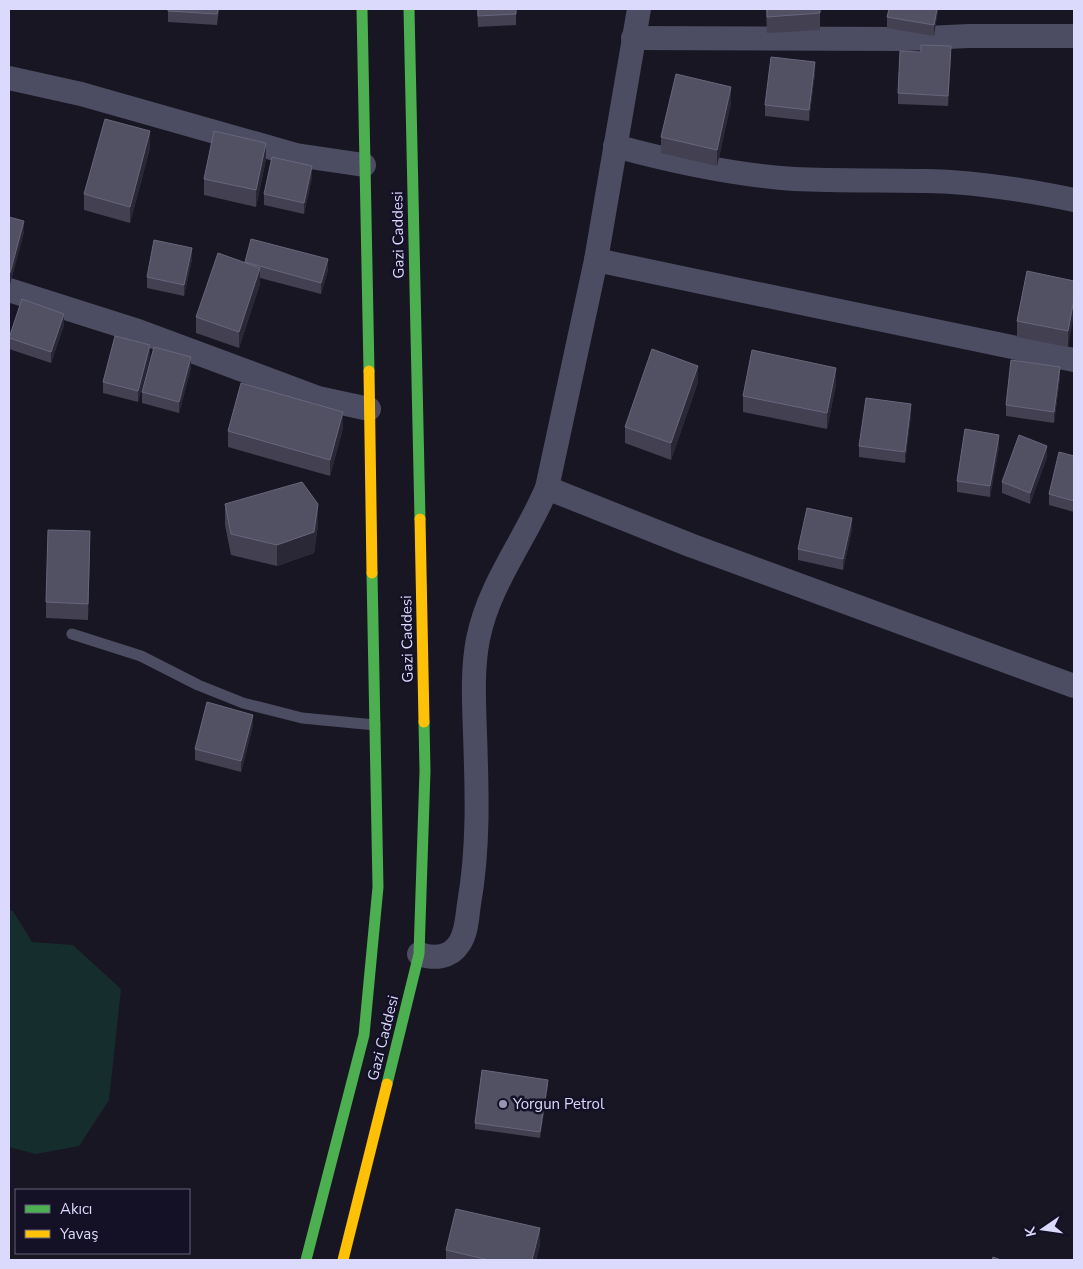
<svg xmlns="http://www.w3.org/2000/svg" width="1083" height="1269" font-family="'Nunito Sans',sans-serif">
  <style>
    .green { fill: #152d2c }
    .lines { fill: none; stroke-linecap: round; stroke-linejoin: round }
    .lane { stroke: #4c4c62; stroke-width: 11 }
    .street { stroke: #4c4c62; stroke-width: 24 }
    .fast { stroke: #4caf50; stroke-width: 11 }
    .slow { stroke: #ffc107; stroke-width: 11 }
    .wall { fill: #424051 }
    .shaded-wall { fill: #2a2836 }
    .building { fill: #525063; stroke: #68667c }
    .poi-dot { fill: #9795b0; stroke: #141127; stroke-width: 2 }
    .labels { text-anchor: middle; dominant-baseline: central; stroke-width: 5; stroke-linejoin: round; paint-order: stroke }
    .street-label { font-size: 15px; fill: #dbdafd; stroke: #141127 }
    .poi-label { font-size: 15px; fill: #dbdafd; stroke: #141127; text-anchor: start }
  </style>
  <rect width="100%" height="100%" fill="#181622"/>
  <!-- green -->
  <polygon class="green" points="9,910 13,911 32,942 73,945 121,989 109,1100 79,1146 36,1154 9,1147"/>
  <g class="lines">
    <!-- lane -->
    <polyline class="lane" points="72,634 141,656 198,685 243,703 302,718 375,725"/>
    <!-- street -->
    <g class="street">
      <polyline points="633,38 904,39 969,36 1074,36"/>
      <polyline points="9,78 81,94 296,155 364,165"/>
      <path d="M615,146C674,162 733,175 794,179C839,181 883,180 927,181C977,182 1026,190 1074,200"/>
      <polyline points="596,260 1074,360"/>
      <polyline points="9,290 138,331 318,398 369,409"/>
      <polyline points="547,488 690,545 1074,686"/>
      <path d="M419,954C434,959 450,958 459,944C467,933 467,917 469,904C479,847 477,791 475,734C474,702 472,670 478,639C489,584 525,540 547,488L596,260L639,9"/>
    </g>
    <!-- fast -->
    <g class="fast">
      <polyline points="362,9 369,371"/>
      <polyline points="409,9 420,519"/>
      <polyline points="387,1084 419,954 425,771 424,722"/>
      <polyline points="306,1260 364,1035 378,887 372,573"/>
    </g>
    <!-- slow -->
    <g class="slow">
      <polyline points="369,371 372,573"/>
      <polyline points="420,519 424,722"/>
      <polyline points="343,1260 387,1084"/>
    </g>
  </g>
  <!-- wall -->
  <g class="wall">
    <polygon points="168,9 219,9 217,25 168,22"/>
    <polygon points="477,9 516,9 516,25 478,27"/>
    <polygon points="766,9 820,9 820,30 767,33"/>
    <polygon points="889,9 938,9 934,36 887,28 887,17"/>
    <polygon points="951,57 948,106 898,104 898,93"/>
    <polygon points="815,73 809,121 765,116 765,105"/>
    <polygon points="731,103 717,166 661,153 661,137"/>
    <polygon points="150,148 130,223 84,210 84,194"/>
    <polygon points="266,159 256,207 204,195 204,179"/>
    <polygon points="312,177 304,214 264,205 264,194"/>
    <polygon points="9,217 24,232 10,284 9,284"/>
    <polygon points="192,259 184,296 147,288 147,277"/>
    <polygon points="245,262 328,270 321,294 260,278 260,284 239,348 196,333 196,317"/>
    <polygon points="1074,281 1068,347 1017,337 1017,321"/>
    <polygon points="64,325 51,363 9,349 9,337"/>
    <polygon points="150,356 138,402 103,393 103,382"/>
    <polygon points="191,368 179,413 142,403 142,392"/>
    <polygon points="1060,378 1054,423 1006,416 1006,405"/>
    <polygon points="698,382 671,460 625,443 625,427"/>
    <polygon points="836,384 827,429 743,412 743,396"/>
    <polygon points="911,415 905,463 859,457 859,446"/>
    <polygon points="343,428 330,476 228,447 228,431"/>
    <polygon points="999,446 990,497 957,492 957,481"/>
    <polygon points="1074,456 1074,512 1049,505 1049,494"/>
    <polygon points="1047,457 1030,504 1002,493 1002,482"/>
    <polygon points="225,504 318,525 314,553 277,566 231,555 225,525"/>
    <polygon points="852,529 843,570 798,560 798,549"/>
    <polygon points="90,548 88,620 46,618 46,602"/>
    <polygon points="253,725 241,772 195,760 195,749"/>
    <polygon points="548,1085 540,1138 475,1129 475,1123"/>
    <polygon points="540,1245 536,1260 446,1260 446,1250"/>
  </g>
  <!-- shaded-wall -->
  <g class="shaded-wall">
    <polygon points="937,9 938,9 934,36 934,25"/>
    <polygon points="951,46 951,57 948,106 948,96"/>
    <polygon points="815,62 815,73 809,121 809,110"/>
    <polygon points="731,87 731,103 717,166 717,150"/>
    <polygon points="150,131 150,148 130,223 130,207"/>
    <polygon points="266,143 266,159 256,207 256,190"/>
    <polygon points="312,166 312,177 304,214 304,203"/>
    <polygon points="24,221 24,232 10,284 10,273"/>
    <polygon points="192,248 192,259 184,296 184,285"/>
    <polygon points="328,259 328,270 321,294 321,283"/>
    <polygon points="260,268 260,284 239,348 239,332"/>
    <polygon points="1074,299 1074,315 1068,347 1068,331"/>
    <polygon points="64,314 64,325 51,363 51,352"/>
    <polygon points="150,345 150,356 138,402 138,391"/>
    <polygon points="191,357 191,368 179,413 179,402"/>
    <polygon points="698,366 698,382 671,460 671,443"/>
    <polygon points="1060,367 1060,378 1054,423 1054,412"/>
    <polygon points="836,368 836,384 827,429 827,413"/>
    <polygon points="911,404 911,415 905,463 905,452"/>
    <polygon points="343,412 343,428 330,476 330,460"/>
    <polygon points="999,435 999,446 990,497 990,486"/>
    <polygon points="1047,446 1047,457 1030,504 1030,493"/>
    <polygon points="318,504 318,525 314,553 277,566 277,545"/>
    <polygon points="852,518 852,529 843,570 843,559"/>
    <polygon points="90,531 90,548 88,620 88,604"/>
    <polygon points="253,715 253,725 241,772 241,761"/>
    <polygon points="548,1080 548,1085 540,1138 540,1132"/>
    <polygon points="540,1228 540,1245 536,1260 532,1260"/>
  </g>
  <!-- building -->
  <g class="building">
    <polygon points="168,9 218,9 217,14 168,11"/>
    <polygon points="478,9 516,9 516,14 478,16"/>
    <polygon points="767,9 820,9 820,13 767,17"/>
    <polygon points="889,9 937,9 934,25 887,17"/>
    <polygon points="921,45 951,46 948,96 898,93 900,51 921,52"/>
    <polygon points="771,57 815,62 809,110 765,105"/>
    <polygon points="676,74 731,87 717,150 661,137"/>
    <polygon points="105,119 150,131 130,207 84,194"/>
    <polygon points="214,131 266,143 256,190 204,179"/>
    <polygon points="272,157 312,166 304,203 264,194"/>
    <polygon points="9,217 24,221 10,273 9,273"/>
    <polygon points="251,239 328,259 321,283 245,262"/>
    <polygon points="154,240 192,248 184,285 147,277"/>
    <polygon points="218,253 260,268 239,332 196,317"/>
    <polygon points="1027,271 1074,281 1074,299 1068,331 1017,321"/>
    <polygon points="22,299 64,314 51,352 9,338"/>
    <polygon points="115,336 150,345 138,391 103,382"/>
    <polygon points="154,347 191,357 179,402 142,392"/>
    <polygon points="652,349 698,366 671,443 625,427"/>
    <polygon points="752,350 836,368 827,413 743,396"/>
    <polygon points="1011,360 1060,367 1054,412 1006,405"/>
    <polygon points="241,383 343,412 330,460 228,431"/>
    <polygon points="866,398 911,404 905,452 859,446"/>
    <polygon points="965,429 999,435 990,486 957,481"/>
    <polygon points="1019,435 1047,446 1030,493 1002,482"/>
    <polygon points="1059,452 1074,456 1074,501 1049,494"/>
    <polygon points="302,482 318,504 314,532 277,545 231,534 225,504"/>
    <polygon points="807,508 852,518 843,559 798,549"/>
    <polygon points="48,530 90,531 88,604 46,602"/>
    <polygon points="207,702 253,715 241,761 195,749"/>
    <polygon points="482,1070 548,1080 540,1132 475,1123"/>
    <polygon points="456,1209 540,1228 532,1260 489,1260 446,1250"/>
    <polygon points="993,1257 1001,1260 992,1260"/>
  </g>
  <!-- markers -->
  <circle class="poi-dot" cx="503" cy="1104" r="5"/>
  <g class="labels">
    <!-- street labels -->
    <g class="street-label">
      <text transform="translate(398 235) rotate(-91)">Gazi Caddesi</text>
      <text transform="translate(407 639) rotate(-91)">Gazi Caddesi</text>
      <text transform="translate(383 1038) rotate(-76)">Gazi Caddesi</text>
    </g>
    <!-- poi labels -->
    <g class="poi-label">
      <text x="513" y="1104">Yorgun Petrol</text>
    </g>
  </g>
  <!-- border -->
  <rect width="1083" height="1269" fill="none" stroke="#dbdafd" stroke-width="20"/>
  <!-- legend -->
  <rect x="15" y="1189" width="175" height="65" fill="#141127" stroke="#64617d"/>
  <rect x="25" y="1205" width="25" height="8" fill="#4caf50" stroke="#64617d"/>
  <text x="60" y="1214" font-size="15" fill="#dbdafd">Akıcı</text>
  <rect x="25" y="1230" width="25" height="8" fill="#ffc107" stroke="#64617d"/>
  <text x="60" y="1239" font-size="15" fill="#dbdafd">Yavaş</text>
  <!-- north arrow -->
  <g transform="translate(1043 1229) rotate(257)" stroke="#141127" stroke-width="4" paint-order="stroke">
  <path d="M0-4L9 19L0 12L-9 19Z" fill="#dbdafd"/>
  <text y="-8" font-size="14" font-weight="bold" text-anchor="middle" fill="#dbdafd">K</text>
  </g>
</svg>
